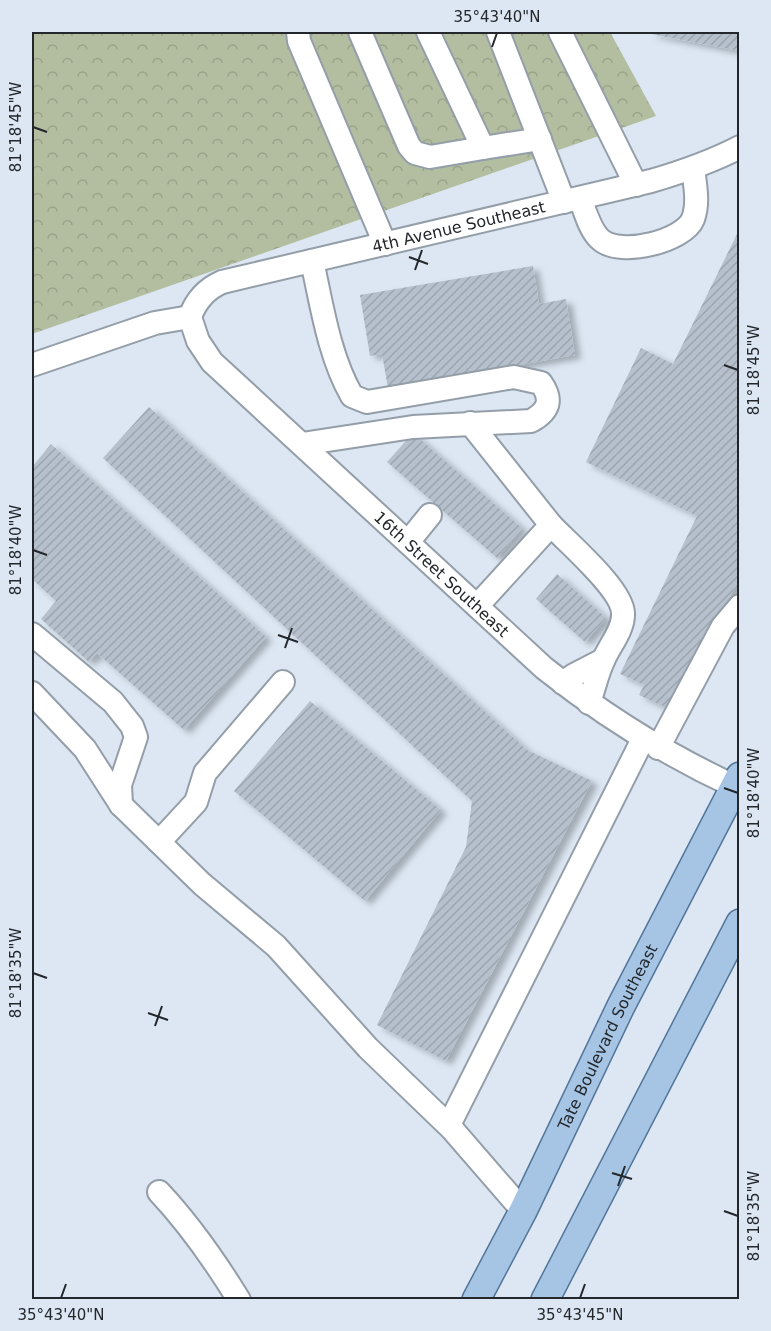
<svg xmlns="http://www.w3.org/2000/svg" width="771" height="1331" font-family="'DejaVu Sans',sans-serif">
  <style>
    .park { fill: url(#park-crowns) }
    .building { fill: url(#building-hatch); filter: url(#shadow) }
    .lines { fill: none; stroke-linecap: round; stroke-linejoin: round }
    .minor-casing { stroke: #949ea9; stroke-width: 26 }
    .major-casing { stroke: #527599; stroke-width: 30 }
    .minor { stroke: #fff; stroke-width: 22 }
    .major { stroke: #a6c5e5; stroke-width: 27 }
    .ticks { fill: none; stroke: #23272b; stroke-width: 2 }
    .labels { text-anchor: middle; dominant-baseline: central; stroke-width: 6; stroke-linejoin: round; paint-order: stroke }
    .street-label { font-size: 16px; fill: #23272b; stroke: #dce7f3 }
    .neatline { fill: none; stroke: #23272b; stroke-width: 2 }
    .ticks-label { font-size: 15px; text-anchor: middle; fill: #23272b }
  </style>
  <defs>
    <pattern id="park-crowns" width="20" height="18" patternUnits="userSpaceOnUse" patternTransform="scale(1.5)"><rect width="20" height="18" fill="#b3bea0"/><path d="M2 6a3 3 0 1 1 6 0M12 15a3 3 0 1 1 6 0" fill="none" stroke="#9aa38a"/></pattern>
    <pattern id="building-hatch" width="6" height="6" patternUnits="userSpaceOnUse" patternTransform="scale(1.5)"><rect width="6" height="6" fill="#b6c0cc"/><path d="M-1 1l2-2M0 6l6-6M5 7l2-2" fill="none" stroke="#9ca5af"/></pattern>
    <filter id="shadow"><feDropShadow dx="6" dy="4" stdDeviation="3" flood-color="#0004"/></filter>
  </defs>
  <rect width="100%" height="100%" fill="#dce7f3"/>
  <!-- park -->
  <polygon class="park" points="32,32 610,32 656,116 32,334"/>
  <!-- building -->
  <g class="building">
    <polygon points="651,32 740,32 740,51 651,34"/>
    <polygon points="740,228 740,577 673,711 639,695 644,685 620,674 697,516 586,462 641,348 673,364"/>
    <polygon points="533,266 539,304 566,299 575,355 388,388 382,354 370,356 360,295"/>
    <polygon points="149,407 527,750 592,781 446,1061 377,1025 466,847 472,801 103,458"/>
    <polygon points="413,433 522,528 497,558 387,462"/>
    <polygon points="51,444 266,637 184,730 97,653 89,662 41,619 56,601 32,579 32,467"/>
    <polygon points="557,574 606,618 585,642 536,599"/>
    <polygon points="310,701 441,810 365,901 234,791"/>
  </g>
  <g class="lines">
    <defs>
      <g id="minor">
        <polyline points="298,32 299,41 385,244"/>
        <polyline points="360,32 409,146 415,153 430,157 483,148"/>
        <polyline points="428,32 483,148 540,139"/>
        <polyline points="498,32 564,202"/>
        <polyline points="560,32 636,185"/>
        <path d="M580,198C585,211 590,231 601,240C621,257 684,241 693,219C699,203 695,185 693,168"/>
        <path id="s1" d="M190,317L198,341L212,362L544,668C603,715 665,754 734,786"/>
        <path id="s2" d="M190,317C196,300 206,289 222,282L651,181C682,172 711,162 740,147"/>
        <polyline points="32,365 155,323 190,317"/>
        <polyline points="470,423 551,525 477,606"/>
        <path d="M302,444L413,427L531,421C549,411 553,400 541,383L514,377L367,402L352,396C329,356 322,306 312,261"/>
        <path d="M551,525C569,544 622,589 623,613C624,629 610,645 604,659C597,673 594,689 589,703"/>
        <polyline points="408,542 430,515"/>
        <polyline points="32,634 113,702 132,726 136,737 120,785 121,805"/>
        <polyline points="563,683 574,675 603,660"/>
        <polyline points="32,693 85,749 121,805 202,884 276,946 368,1048 452,1129 523,1211"/>
        <polyline points="658,748 723,626 740,606"/>
        <polyline points="159,842 196,802 205,773 283,682"/>
        <polyline points="449,1125 643,739"/>
        <path d="M159,1192C190,1225 215,1261 239,1300"/>
      </g>
      <g id="major">
        <path id="s3" d="M476,1300L523,1211L621,1006L740,776"/>
        <polyline points="545,1300 740,923"/>
      </g>
    </defs>
    <!-- minor casing -->
    <use href="#minor" class="minor-casing"/>
    <!-- major casing -->
    <use href="#major" class="major-casing"/>
    <!-- minor -->
    <use href="#minor" class="minor"/>
    <!-- major -->
    <use href="#major" class="major"/>
  </g>
  <!-- ticks -->
  <path class="ticks" d="M492,47L497,33M33,127L47,132M409,257L428,264M415,270L422,250M724,365L738,370M33,550L47,555M278,635L298,642M285,648L292,628M724,788L738,793M33,973L47,978M148,1013L168,1020M155,1026L162,1006M612,1173L632,1179M618,1186L625,1166M724,1211L738,1216M61,1298L66,1284M580,1298L585,1284"/>
  <g class="labels">
    <!-- street labels -->
    <g class="street-label">
      <text stroke="none"><textPath href="#s2" startOffset="292">4th Avenue Southeast</textPath></text>
      <text stroke="none"><textPath href="#s1" startOffset="363">16th Street Southeast</textPath></text>
      <text stroke="none"><textPath href="#s3" startOffset="294">Tate Boulevard Southeast</textPath></text>
    </g>
  </g>
  <!-- border -->
  <rect width="771" height="1331" fill="none" stroke="#dce7f3" stroke-width="66"/>
  <rect x="33" y="33" width="705" height="1265" class="neatline"/>
  <g class="ticks-label">
    <text x="497" y="22">35°43'40"N</text>
    <text transform="translate(16 127) rotate(-90)" y="5">81°18'45"W</text>
    <text transform="translate(754 370) rotate(-90)" y="5">81°18'45"W</text>
    <text transform="translate(16 550) rotate(-90)" y="5">81°18'40"W</text>
    <text transform="translate(754 793) rotate(-90)" y="5">81°18'40"W</text>
    <text transform="translate(16 973) rotate(-90)" y="5">81°18'35"W</text>
    <text transform="translate(754 1216) rotate(-90)" y="5">81°18'35"W</text>
    <text x="61" y="1320">35°43'40"N</text>
    <text x="580" y="1320">35°43'45"N</text>
  </g>
</svg>
